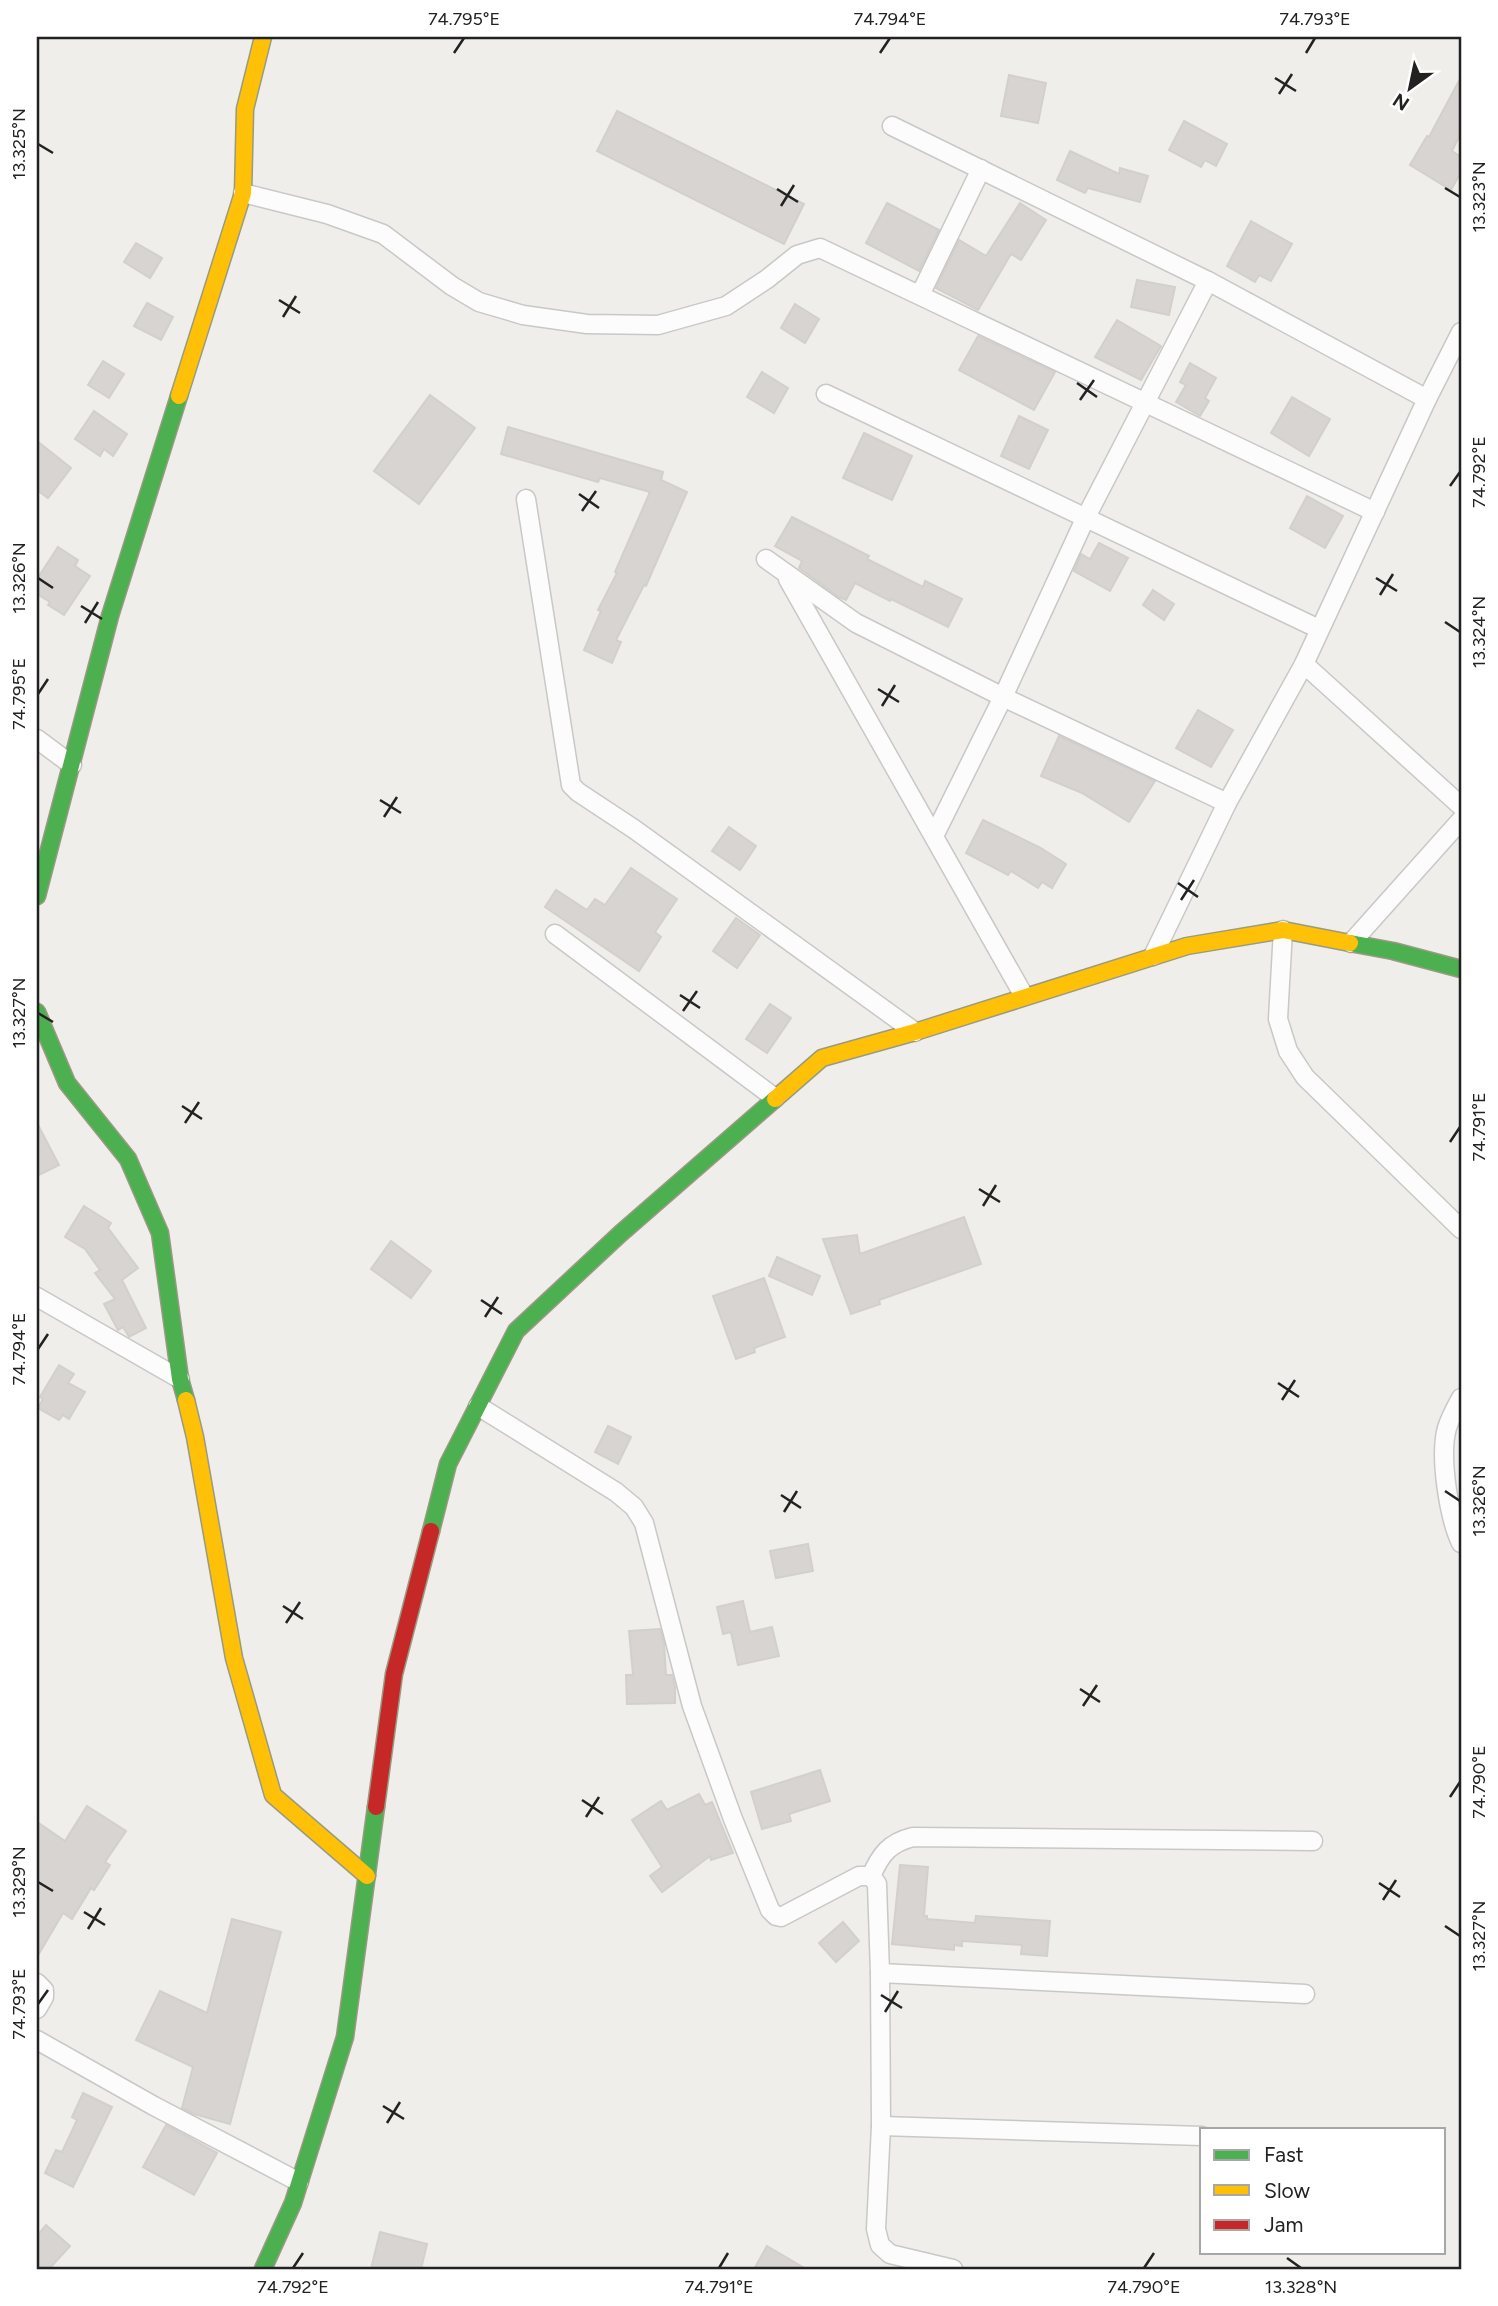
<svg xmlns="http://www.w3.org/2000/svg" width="1498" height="2306" font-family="Figtree,sans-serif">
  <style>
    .building { fill: #d7d4d2; stroke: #d3d0cc; stroke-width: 2 }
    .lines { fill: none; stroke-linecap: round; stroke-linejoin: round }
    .street-casing { stroke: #c9c8c7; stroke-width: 21 }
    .fast-casing { stroke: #999a82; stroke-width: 19 }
    .slow-casing { stroke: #999a82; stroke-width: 19 }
    .jam-casing { stroke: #999a82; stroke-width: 19 }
    .street { stroke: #fdfcfc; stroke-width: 18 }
    .fast { stroke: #4caf50; stroke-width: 16 }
    .slow { stroke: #ffc107; stroke-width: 16 }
    .jam { stroke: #c62828; stroke-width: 16 }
    .ticks { fill: none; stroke: #222; stroke-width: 2.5 }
    .neatline { fill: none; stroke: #222; stroke-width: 2.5 }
    .ticks-label { font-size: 18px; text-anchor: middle; fill: #222 }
  </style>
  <rect width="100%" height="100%" fill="#f0eeeb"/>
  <!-- building -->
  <g class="building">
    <polygon points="1009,75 1046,83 1038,123 1001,116"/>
    <polygon points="1461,77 1461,133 1452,151 1461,157 1461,172 1451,190 1410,165 1427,136 1429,137"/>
    <polygon points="617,111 804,204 784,244 597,151"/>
    <polygon points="1184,121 1227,144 1216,166 1205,160 1201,167 1169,150"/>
    <polygon points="1070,151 1119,174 1120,168 1148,176 1140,202 1088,188 1085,193 1057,180"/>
    <polygon points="887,203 939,230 919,271 866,243"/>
    <polygon points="1020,203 1046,220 1021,260 1011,254 978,310 936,288 959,240 986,256"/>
    <polygon points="1251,221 1292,244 1271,281 1259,275 1255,282 1227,266"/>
    <polygon points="136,243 162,258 150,278 124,262"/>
    <polygon points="1137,280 1175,287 1169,315 1131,307"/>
    <polygon points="147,303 173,317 161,340 134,326"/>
    <polygon points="795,304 819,319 805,343 781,328"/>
    <polygon points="1117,320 1161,346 1141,380 1095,357"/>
    <polygon points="978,336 1055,372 1034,410 959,370"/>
    <polygon points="103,361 124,374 109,398 88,385"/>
    <polygon points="1190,363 1216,378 1205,398 1209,401 1200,416 1176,402 1186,385 1180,382"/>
    <polygon points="762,372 788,388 774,413 747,397"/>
    <polygon points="430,395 475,428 419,504 374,471"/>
    <polygon points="1292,397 1330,419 1309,456 1271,433"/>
    <polygon points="94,411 127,434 113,456 104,449 100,456 75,439"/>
    <polygon points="1019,416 1048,430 1029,469 1001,456"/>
    <polygon points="508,427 663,472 661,480 687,492 646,586 644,585 616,640 621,642 612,663 584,650 601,611 598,610 617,573 615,572 650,492 600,478 598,482 501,454"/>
    <polygon points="864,433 912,456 892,500 843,478"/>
    <polygon points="37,441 71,468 48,498 37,490"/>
    <polygon points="1307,496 1343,516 1325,548 1290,528"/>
    <polygon points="792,517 869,556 867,559 923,587 925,581 962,599 948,627 891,599 890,601 855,583 846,600 839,597 799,568 802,561 775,546"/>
    <polygon points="1099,543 1128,558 1110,591 1074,571 1081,554 1090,559"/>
    <polygon points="58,547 78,560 75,566 90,576 64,615 48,605 50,602 37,594 37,579"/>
    <polygon points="1153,590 1174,604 1164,620 1143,605"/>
    <polygon points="1198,710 1233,730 1211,767 1176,748"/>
    <polygon points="1059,736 1155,781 1129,822 1082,793 1041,776"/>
    <polygon points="983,820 1041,848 1066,864 1052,888 1042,882 1038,888 1011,871 1008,875 966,853"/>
    <polygon points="729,827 756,846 740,870 712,851"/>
    <polygon points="631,868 677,899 655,932 661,937 639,971 545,907 556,890 587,910 595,899 605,905"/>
    <polygon points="736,918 760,935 737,968 713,951"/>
    <polygon points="770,1004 791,1018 767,1053 746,1039"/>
    <polygon points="37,1123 59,1165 37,1176"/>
    <polygon points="84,1206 111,1223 108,1228 138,1268 122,1280 146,1328 129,1337 123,1327 118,1330 104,1304 115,1299 95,1273 100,1270 85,1249 65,1237"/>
    <polygon points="964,1217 981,1264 879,1300 880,1304 851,1314 823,1239 857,1235 860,1254"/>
    <polygon points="391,1241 431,1271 411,1298 371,1269"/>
    <polygon points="777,1257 820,1276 812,1295 769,1276"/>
    <polygon points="764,1278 785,1337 754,1348 755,1352 736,1359 713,1296"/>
    <polygon points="59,1365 74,1374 68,1383 85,1392 69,1419 63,1415 59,1420 38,1408 43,1399 40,1397"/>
    <polygon points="608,1426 631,1437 618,1464 595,1452"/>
    <polygon points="808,1544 813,1571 776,1578 770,1551"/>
    <polygon points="743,1601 750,1632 772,1627 779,1656 738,1665 731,1632 723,1634 717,1607"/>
    <polygon points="660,1629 664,1643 666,1675 672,1675 675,1687 675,1703 627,1704 626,1675 633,1675 629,1631"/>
    <polygon points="820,1770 830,1801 789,1814 791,1821 762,1829 751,1792"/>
    <polygon points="699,1794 705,1805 712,1802 733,1853 711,1860 710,1856 662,1892 650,1876 662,1867 632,1820 661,1801 667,1810"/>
    <polygon points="87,1806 126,1831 105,1862 110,1865 94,1890 91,1888 72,1919 63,1913 37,1957 37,1822 65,1841"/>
    <polygon points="900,1865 928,1867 924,1916 927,1916 927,1919 975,1923 976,1916 1050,1921 1047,1956 1021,1954 1022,1945 962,1941 962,1946 954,1945 954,1950 892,1944"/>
    <polygon points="232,1919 281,1932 230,2124 194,2114 182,2108 193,2067 136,2040 160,1991 207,2013"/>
    <polygon points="843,1922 859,1941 836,1962 819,1943"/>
    <polygon points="83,2093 112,2107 73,2187 45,2173 56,2150 62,2152 77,2120 72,2117"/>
    <polygon points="166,2125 217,2153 194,2195 143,2167"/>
    <polygon points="46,2225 70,2246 49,2269 37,2269 37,2236"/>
    <polygon points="380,2232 427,2244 421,2269 371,2269"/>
    <polygon points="767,2246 806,2269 754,2269"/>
  </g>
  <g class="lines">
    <defs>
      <g id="street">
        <polyline points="892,126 1208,281 1427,399"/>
        <polyline points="243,193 327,214 383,234 452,286 479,302 523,315 587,324 658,325 726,306 767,279 797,255 820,248 1375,512"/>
        <polyline points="920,295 981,169"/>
        <polyline points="826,394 1319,629"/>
        <polyline points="526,499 571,785 578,792 634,829 915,1032"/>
        <polyline points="766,559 856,623 1003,697 1227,803"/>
        <polyline points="788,579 1024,996"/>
        <polyline points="1304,664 1461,806"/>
        <polyline points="37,739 72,765"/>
        <polyline points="934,836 1003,697 1085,519 1208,281"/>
        <polyline points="1283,930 1278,1019 1288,1051 1305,1077 1461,1229"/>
        <polyline points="555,934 775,1098"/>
        <polyline points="1351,943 1461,820"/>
        <polyline points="1153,956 1227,803 1304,664 1427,399 1461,332"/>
        <polyline points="37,1297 180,1379"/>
        <path d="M1461,1398C1456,1407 1450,1418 1447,1428C1439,1456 1449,1518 1461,1543"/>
        <polyline points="478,1406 616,1492 634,1507 644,1523 692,1706 733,1819 770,1910 776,1916 781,1917 859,1876 871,1876 877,1884 880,1973 881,2126 876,2229 880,2245 890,2254 953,2269"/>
        <path d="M871,1876C881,1854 889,1843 913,1837L1313,1841"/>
        <polyline points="880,1973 1305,1994"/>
        <polyline points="37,1983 44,1990 44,1997 37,2009"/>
        <polyline points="37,2040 154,2106 299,2182"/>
        <polyline points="881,2126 1202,2136"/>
      </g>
      <g id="fast">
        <polyline points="37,896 110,616 179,396"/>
        <polyline points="1350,943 1393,951 1461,969"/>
        <polyline points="37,1012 67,1083 128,1159 160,1233 180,1379 186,1400"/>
        <polyline points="431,1531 448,1464 516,1331 620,1234 775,1099"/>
        <polyline points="263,2269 293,2203 345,2037 376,1807"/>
      </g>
      <g id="slow">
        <polyline points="179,396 243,193 245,109 263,37"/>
        <polyline points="775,1099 822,1058 915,1032 1187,946 1283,930 1350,943"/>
        <polyline points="186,1400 195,1437 234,1658 273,1795 367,1876"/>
      </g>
      <polyline id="jam" points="376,1807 394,1674 431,1531"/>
    </defs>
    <!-- street casing -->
    <use href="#street" class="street-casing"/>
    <!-- fast casing -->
    <use href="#fast" class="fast-casing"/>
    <!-- slow casing -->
    <use href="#slow" class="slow-casing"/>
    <!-- jam casing -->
    <use href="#jam" class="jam-casing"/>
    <!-- street -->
    <use href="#street" class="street"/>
    <!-- fast -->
    <use href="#fast" class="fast"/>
    <!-- slow -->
    <use href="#slow" class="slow"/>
    <!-- jam -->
    <use href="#jam" class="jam"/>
  </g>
  <!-- ticks -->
  <path class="ticks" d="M454,53L464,38M880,53L890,38M1306,53L1315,38M1275,78L1296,91M1279,94L1292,74M38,144L53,153M1445,188L1460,197M777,189L798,202M781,206L794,185M279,300L300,313M283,317L296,296M1077,383L1097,397M1080,400L1094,380M1450,486L1460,472M579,494L599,508M582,511L596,491M38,578L53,588M1376,578L1397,591M1380,595L1393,574M81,606L102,619M1445,622L1460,632M85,623L98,602M878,689L899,702M38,694L48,679M882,706L895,685M380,800L401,813M384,817L397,797M1178,883L1198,897M1181,900L1194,880M680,995L700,1008M683,1011L697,991M38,1013L53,1022M182,1106L202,1119M185,1123L199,1102M1450,1142L1460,1127M979,1189L1000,1202M983,1206L996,1185M481,1300L502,1314M485,1317L498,1297M38,1349L48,1334M1278,1383L1299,1397M1282,1400L1295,1380M1445,1491L1460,1501M781,1495L801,1508M784,1512L797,1491M283,1606L303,1619M286,1623L300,1602M1080,1689L1100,1702M1083,1706L1097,1685M1450,1797L1460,1782M582,1800L603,1814M586,1817L599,1797M38,1882L53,1891M1379,1883L1400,1897M1383,1900L1396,1880M84,1912L105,1925M1445,1926L1460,1936M88,1929L101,1908M881,1995L902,2008M38,2004L48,1990M885,2012L898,1991M383,2106L404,2119M387,2123L400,2102M1287,2258L1301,2268M293,2268L303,2253M719,2268L728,2253M1144,2268L1154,2253"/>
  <!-- border -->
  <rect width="1498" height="2306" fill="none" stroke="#ffffff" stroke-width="77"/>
  <!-- legend -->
  <rect x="1200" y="2128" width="245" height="126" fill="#ffffff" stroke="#a7a7a7" stroke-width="2"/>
  <rect x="1214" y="2150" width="35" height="10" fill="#4caf50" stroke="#a7a7a7" stroke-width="2"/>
  <text x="1264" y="2162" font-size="21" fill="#222222">Fast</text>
  <rect x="1214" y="2185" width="35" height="10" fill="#ffc107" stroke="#a7a7a7" stroke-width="2"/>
  <text x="1264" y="2198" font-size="21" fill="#222222">Slow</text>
  <rect x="1214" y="2220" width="35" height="10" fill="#c62828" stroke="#a7a7a7" stroke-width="2"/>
  <text x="1264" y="2232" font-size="21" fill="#222222">Jam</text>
  <!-- north arrow -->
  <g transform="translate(1410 88) rotate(213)" stroke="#ffffff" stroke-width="5" paint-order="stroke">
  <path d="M0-5L12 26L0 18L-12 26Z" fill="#222222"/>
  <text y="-10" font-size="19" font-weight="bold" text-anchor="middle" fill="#222222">N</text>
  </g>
  <rect x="38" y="38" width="1422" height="2230" class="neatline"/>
  <g class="ticks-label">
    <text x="464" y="25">74.795°E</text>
    <text x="890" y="25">74.794°E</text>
    <text x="1315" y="25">74.793°E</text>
    <text transform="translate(19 144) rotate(-90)" y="6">13.325°N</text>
    <text transform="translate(1479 197) rotate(-90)" y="6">13.323°N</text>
    <text transform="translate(1479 472) rotate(-90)" y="6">74.792°E</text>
    <text transform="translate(19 578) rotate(-90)" y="6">13.326°N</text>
    <text transform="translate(1479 632) rotate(-90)" y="6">13.324°N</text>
    <text transform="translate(19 694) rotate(-90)" y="6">74.795°E</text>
    <text transform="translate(19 1013) rotate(-90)" y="6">13.327°N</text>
    <text transform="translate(1479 1127) rotate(-90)" y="6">74.791°E</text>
    <text transform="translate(19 1349) rotate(-90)" y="6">74.794°E</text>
    <text transform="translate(1479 1501) rotate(-90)" y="6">13.326°N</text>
    <text transform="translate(1479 1782) rotate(-90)" y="6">74.790°E</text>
    <text transform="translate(19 1882) rotate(-90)" y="6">13.329°N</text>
    <text transform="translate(1479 1936) rotate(-90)" y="6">13.327°N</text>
    <text transform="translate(19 2004) rotate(-90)" y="6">74.793°E</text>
    <text x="293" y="2293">74.792°E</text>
    <text x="719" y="2293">74.791°E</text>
    <text x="1144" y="2293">74.790°E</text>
    <text x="1301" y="2293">13.328°N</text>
  </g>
</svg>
